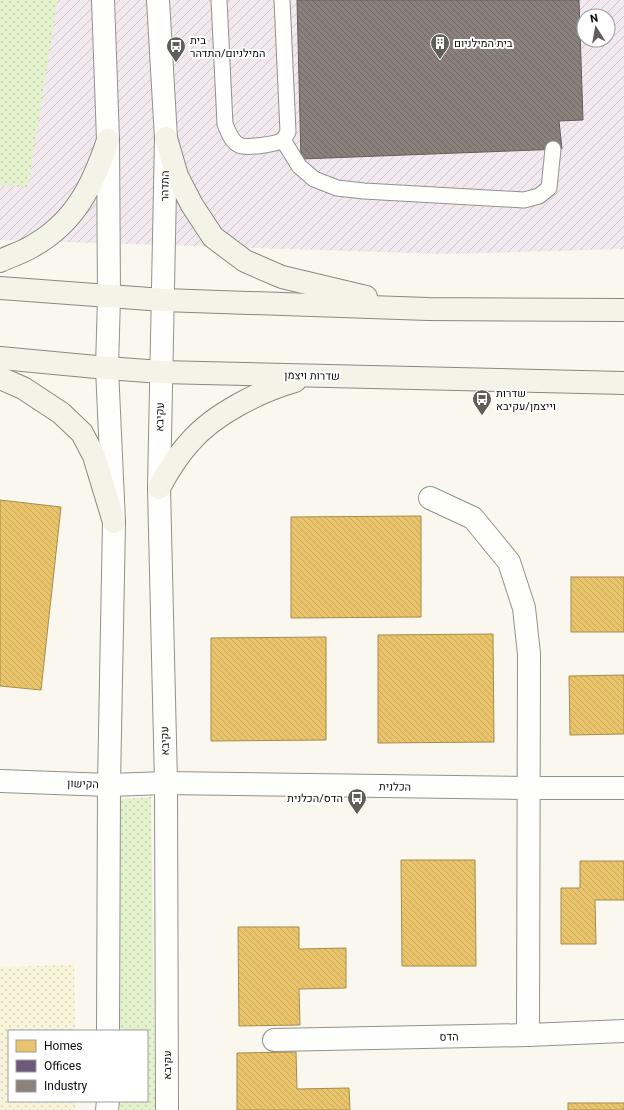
<svg xmlns="http://www.w3.org/2000/svg" width="624" height="1110" font-family="Georgia,Heebo,serif">
  <style>
    .industrial { fill: url(#industrial-furrows); fill-rule: evenodd }
    .farmland { fill: url(#farmland-dots) }
    .grass { fill: url(#grass-dots) }
    .homes { fill: url(#homes-back-hatch); stroke: #a68c4e }
    .offices { fill: url(#offices-back-hatch); stroke: #504259 }
    .industry { fill: url(#industry-back-hatch); stroke: #645e5a }
    .lines { fill: none; stroke-linecap: round; stroke-linejoin: round }
    .service-casing { stroke: #93918e; stroke-width: 17 }
    .minor-casing { stroke: #93918e; stroke-width: 24 }
    .tertiary-casing { stroke: #93918e; stroke-width: 24 }
    .secondary-casing { stroke: #898884; stroke-width: 24 }
    .service { stroke: #fefefd; stroke-width: 15 }
    .minor { stroke: #fefefd; stroke-width: 22 }
    .tertiary { stroke: #fefefd; stroke-width: 22 }
    .secondary { stroke: #f4f3e8; stroke-width: 22 }
    .labels { text-anchor: middle; dominant-baseline: central; stroke-width: 4; stroke-linejoin: round; paint-order: stroke }
    .poi-label { font-size: 11px; fill: #0b0b0b; stroke: #fff; text-anchor: start }
    .street-label { font-size: 11px; fill: #0b0b0b; stroke: #fff }
  </style>
  <defs>
    <pattern id="industrial-furrows" width="10" height="10" patternUnits="userSpaceOnUse"><rect width="10" height="10" fill="#f1e9ed"/><path d="M-1 1l2-2M0 10L10 0M9 11l2-2" fill="none" stroke="#cdc6ca"/></pattern>
    <pattern id="farmland-dots" width="8" height="8" patternUnits="userSpaceOnUse"><rect width="8" height="8" fill="#f8f4da"/><path d="M2 2h.1M6 6h.1" fill="none" stroke="#d3d0ba" stroke-width="1.8" stroke-linecap="round"/></pattern>
    <pattern id="grass-dots" width="8" height="8" patternUnits="userSpaceOnUse"><rect width="8" height="8" fill="#e3f1cd"/><path d="M2 2h.1M6 6h.1" fill="none" stroke="#c1cdaf" stroke-width="1.8" stroke-linecap="round"/></pattern>
    <pattern id="homes-back-hatch" width="6" height="6" patternUnits="userSpaceOnUse"><rect width="6" height="6" fill="#e9c46a"/><path d="M-1 5l2 2M0 0l6 6M5-1l2 2" fill="none" stroke="#c6a75b"/></pattern>
    <pattern id="offices-back-hatch" width="6" height="6" patternUnits="userSpaceOnUse"><rect width="6" height="6" fill="#6d597a"/><path d="M-1 5l2 2M0 0l6 6M5-1l2 2" fill="none" stroke="#7f7089"/></pattern>
    <pattern id="industry-back-hatch" width="6" height="6" patternUnits="userSpaceOnUse"><rect width="6" height="6" fill="#8a817c"/><path d="M-1 5l2 2M0 0l6 6M5-1l2 2" fill="none" stroke="#6f6864"/></pattern>
  </defs>
  <rect width="100%" height="100%" fill="#faf7ef"/>
  <!-- industrial -->
  <path class="industrial" d="M0,0H624V249L445,254L0,240ZM584,16H608V40H584Z"/>
  <!-- farmland -->
  <polygon class="farmland" points="74,965 75,1031 9,1031 9,1101 76,1101 76,1110 0,1110 0,967"/>
  <!-- grass -->
  <g class="grass">
    <polygon points="0,0 57,0 57,5 28,187 0,185"/>
    <polygon points="151,797 155,1110 120,1110 120,1101 147,1101 147,1031 119,1031 118,799"/>
  </g>
  <!-- homes -->
  <g class="homes">
    <polygon points="0,500 61,507 41,690 0,686"/>
    <polygon points="421,516 421,617 291,618 291,517"/>
    <rect x="571" y="577" width="53" height="55"/>
    <polygon points="493,634 494,742 378,743 378,635"/>
    <polygon points="326,637 326,740 211,741 211,638"/>
    <polygon points="624,675 624,734 570,735 569,676"/>
    <polygon points="401,860 475,860 476,966 402,966"/>
    <polygon points="580,861 624,861 624,900 595,900 596,944 561,944 561,888 580,888"/>
    <polygon points="238,927 299,927 299,949 346,948 346,988 299,989 300,1025 239,1026"/>
    <polygon points="296,1052 297,1089 349,1088 350,1110 237,1110 237,1053"/>
    <rect x="568" y="1103" width="56" height="7"/>
  </g>
  <!-- offices -->
  <polygon class="offices" points="433,0 512,0 504,26 491,57 475,83 457,102 403,51 418,30 431,5"/>
  <!-- industry -->
  <polygon class="industry" points="297,0 579,0 583,120 559,121 562,149 301,159"/>
  <g class="lines">
    <defs>
      <g id="service">
        <path d="M219,0L225,124C228,131 231,141 239,145C245,149 277,144 283,140C285,138 286,135 288,132L282,0"/>
        <polyline points="283,140 299,166 314,179 337,188 364,191 524,200 539,196 549,188 553,149"/>
      </g>
      <g id="minor">
        <polyline points="430,498 473,518 509,562 524,608 529,654 528,1035"/>
        <polyline points="0,781 109,785 166,783 529,788 624,788"/>
        <polyline points="274,1040 528,1035 624,1031"/>
      </g>
      <g id="tertiary">
        <polyline points="103,0 108,140 109,297 107,368 114,522 109,785 108,1031"/>
        <polyline points="158,0 166,138 159,488 166,783 167,1110"/>
        <polyline points="107,1110 108,1101"/>
      </g>
      <g id="secondary">
        <polyline points="166,138 177,176 192,205 213,237 245,261 282,277 366,297"/>
        <path d="M0,261C10,256 21,253 31,247C75,223 93,185 108,140"/>
        <polyline points="0,288 163,300 428,309 624,310"/>
        <polyline points="0,358 107,368 161,372 624,383"/>
        <polyline points="0,378 23,388 61,413 82,433 94,456 114,522"/>
        <path d="M159,488C168,471 177,456 190,442C214,414 260,391 295,381"/>
      </g>
    </defs>
    <!-- service casing -->
    <use href="#service" class="service-casing"/>
    <!-- minor casing -->
    <use href="#minor" class="minor-casing"/>
    <!-- tertiary casing -->
    <use href="#tertiary" class="tertiary-casing"/>
    <!-- secondary casing -->
    <use href="#secondary" class="secondary-casing"/>
    <!-- service -->
    <use href="#service" class="service"/>
    <!-- minor -->
    <use href="#minor" class="minor"/>
    <!-- tertiary -->
    <use href="#tertiary" class="tertiary"/>
    <!-- secondary -->
    <use href="#secondary" class="secondary"/>
  </g>
  <!-- icons -->
  <defs>
    <symbol id="building-pin" viewBox="-11 -11 22 30"><path d="M0 17L-7.5 6A9.5 9.5 0 1 1 7.5 6Z" fill="#5f5e5b" stroke="#fff"/><path d="M-4-6H4V6H1V3H-1V6H-4ZM-2.5-4.3h1.7v1.8h-1.7ZM.8-4.3h1.7v1.8H.8ZM-2.5-1h1.7V.8h-1.7ZM.8-1h1.7V.8H.8Z" fill="#fff"/></symbol>
    <symbol id="bus-pin" viewBox="-11 -11 22 30"><path d="M0 17L-7.5 6A9.5 9.5 0 1 1 7.5 6Z" fill="#5f5e5b" stroke="#fff"/><path d="M-5-6H5V4H4V6H2V4H-2V6H-4V4H-5ZM-3.5-4V0h7V-4ZM-3.5 1.2v1.5H-2V1.2ZM2 1.2v1.5H3.5V1.2Z" fill="#fff"/></symbol>
  </defs>
  <g fill-rule="evenodd">
    <use href="#building-pin" x="429" y="32" width="22" height="30"/>
    <use href="#bus-pin" x="165" y="35" width="22" height="30"/>
    <use href="#bus-pin" x="471" y="388" width="22" height="30"/>
    <use href="#bus-pin" x="346" y="787" width="22" height="30"/>
  </g>
  <g class="labels">
    <!-- poi labels -->
    <g class="poi-label">
      <text x="190" y="40">בית<tspan x="190" dy="13">המילניום/התדהר</tspan></text>
      <text x="454" y="43">בית המילניום</text>
      <text x="496" y="393">שדרות<tspan x="496" dy="13">וייצמן/עקיבא</tspan></text>
      <text x="343" y="798" text-anchor="end">הדס/הכלנית</text>
    </g>
    <!-- street labels -->
    <g class="street-label">
      <text transform="translate(165 186) rotate(-89)">התדהר</text>
      <text transform="translate(312 376) rotate(1)">שדרות ויצמן</text>
      <text transform="translate(160 417) rotate(-89)">עקיבא</text>
      <text transform="translate(165 741) rotate(-91)">עקיבא</text>
      <text transform="translate(83 784) rotate(2)">הקישון</text>
      <text transform="translate(395 787) rotate(1)">הכלנית</text>
      <text transform="translate(449 1037) rotate(-1)">הדס</text>
      <text transform="translate(167 1065) rotate(-90)">עקיבא</text>
    </g>
  </g>
  <!-- legend -->
  <rect x="8" y="1030" width="140" height="72" fill="#ffffff" stroke="#9d9d9d"/>
  <rect x="16" y="1040" width="20" height="12" fill="#e9c46a" stroke="#9d9d9d"/>
  <text x="44" y="1050" font-size="12" fill="#0b0b0b">Homes</text>
  <rect x="16" y="1060" width="20" height="12" fill="#6d597a" stroke="#9d9d9d"/>
  <text x="44" y="1070" font-size="12" fill="#0b0b0b">Offices</text>
  <rect x="16" y="1080" width="20" height="12" fill="#8a817c" stroke="#9d9d9d"/>
  <text x="44" y="1090" font-size="12" fill="#0b0b0b">Industry</text>
  <!-- north arrow -->
  <g transform="translate(596 28) rotate(349)"><circle r="19" fill="#ffffff" stroke="#9d9d9d"/>
  <path d="M0-3L7 15L0 10L-7 15Z" fill="#5f5e5b"/>
  <text y="-6" font-size="11" font-weight="bold" text-anchor="middle" fill="#0b0b0b">N</text>
  </g>
</svg>
